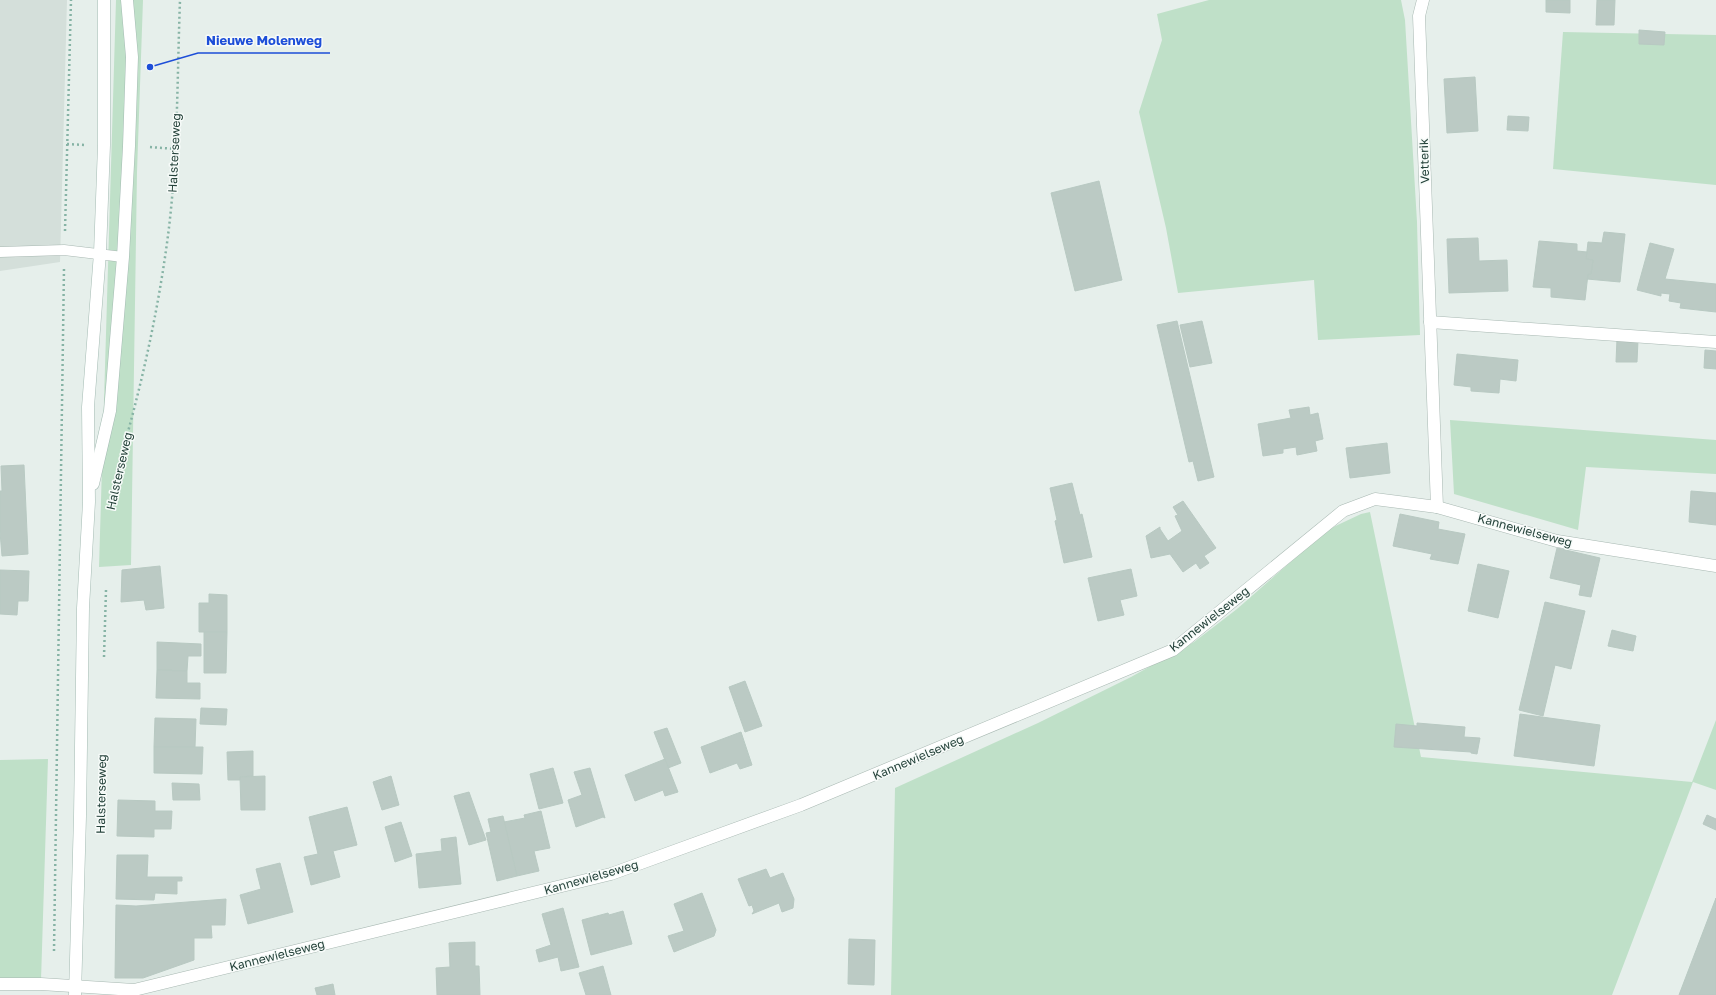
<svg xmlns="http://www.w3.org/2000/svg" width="1716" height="995" font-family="'Golos Text',sans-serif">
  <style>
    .built { fill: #d4dfda }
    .green { fill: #bfe0c8 }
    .building { fill: #bbcac4; stroke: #b8c9c2 }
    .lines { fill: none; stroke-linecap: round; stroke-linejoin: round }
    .lane-casing { stroke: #a8b8b2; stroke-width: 11 }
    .street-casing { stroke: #a8b8b2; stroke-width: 13 }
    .secondary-casing { stroke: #a4bbb3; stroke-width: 13 }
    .path { stroke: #86b3a5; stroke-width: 2.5; stroke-dasharray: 2 3; stroke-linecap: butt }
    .lane { stroke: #fff; stroke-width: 10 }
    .street { stroke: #fff; stroke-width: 12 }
    .secondary { stroke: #fff; stroke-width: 12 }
    .labels { text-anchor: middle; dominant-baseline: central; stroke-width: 3; stroke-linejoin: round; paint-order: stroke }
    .street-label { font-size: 12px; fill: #24423a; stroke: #f7fbf9 }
    .leader { fill: none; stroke: #1d4ed8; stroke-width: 1.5 }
    .callout-dot { fill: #1d4ed8; stroke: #f7fbf9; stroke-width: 1.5 }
    .callout-label { font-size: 13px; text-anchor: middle; font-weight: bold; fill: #1d4ed8; stroke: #f7fbf9; stroke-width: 3; stroke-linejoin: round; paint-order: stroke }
  </style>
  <rect width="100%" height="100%" fill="#e6efeb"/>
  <!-- built -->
  <polygon class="built" points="0,0 67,0 60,262 0,271"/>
  <!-- green -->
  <g class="green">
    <polygon points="116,0 143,0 137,172 131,565 99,567"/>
    <polygon points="1209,0 1401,0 1405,20 1417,222 1420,335 1318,340 1314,280 1178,293 1166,228 1139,112 1162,40 1157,14"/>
    <polygon points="1563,32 1716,35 1716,185 1553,169"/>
    <polygon points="1450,420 1716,440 1716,474 1586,467 1578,530 1454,494"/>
    <polygon points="1370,512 1421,757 1692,782 1716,720 1716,790 1693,782 1612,995 891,995 895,788 1038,723 1131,677 1194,642 1237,609 1327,530 1361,514"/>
    <polygon points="48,759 41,980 0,978 0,760"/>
  </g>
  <!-- building -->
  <g class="building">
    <polygon points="1546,0 1570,0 1570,13 1546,12"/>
    <polygon points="1597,0 1615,0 1614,25 1596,25"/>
    <polygon points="1639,30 1665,32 1664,45 1639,44"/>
    <polygon points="1475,77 1478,131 1447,133 1444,79"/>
    <polygon points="1508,116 1529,117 1528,131 1507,130"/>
    <polygon points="1099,181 1122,280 1075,291 1051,193"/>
    <polygon points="1604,232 1625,234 1620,282 1587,279 1588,274 1591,274 1593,260 1586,259 1588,242 1602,243"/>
    <polygon points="1478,238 1479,261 1507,260 1508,291 1449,293 1447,239"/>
    <polygon points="1539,241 1577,244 1577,251 1587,252 1586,259 1593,260 1591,274 1588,274 1585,300 1551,297 1551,288 1533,287"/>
    <polygon points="1650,243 1674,249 1665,279 1716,284 1716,312 1680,308 1681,303 1669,301 1670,294 1661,293 1661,296 1637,290"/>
    <polygon points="1177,321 1214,477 1198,481 1193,461 1189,462 1157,325"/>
    <polygon points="1202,321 1212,363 1190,367 1180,325"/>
    <polygon points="1617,339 1638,340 1637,362 1616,362"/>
    <polygon points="1705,350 1716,351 1716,369 1704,368"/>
    <polygon points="1457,354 1518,360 1516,381 1500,379 1499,393 1471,391 1471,387 1454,385"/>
    <polygon points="1309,407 1310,415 1318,413 1323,439 1315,441 1317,451 1297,455 1296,447 1283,449 1283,453 1263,456 1258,424 1291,418 1289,410"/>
    <polygon points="1387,443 1390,473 1350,478 1346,448"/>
    <polygon points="24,465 28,554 2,556 0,532 0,491 2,491 1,466"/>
    <polygon points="1072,483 1080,515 1082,514 1092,557 1064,563 1055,521 1057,520 1050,488"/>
    <polygon points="1691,491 1716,493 1716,525 1689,522"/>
    <polygon points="1183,501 1216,548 1204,556 1209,563 1200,569 1196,563 1183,572 1170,554 1151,558 1146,536 1160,527 1160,529 1168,541 1182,531 1175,516 1178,515 1173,507"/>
    <polygon points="1400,514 1439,522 1438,529 1465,534 1458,564 1430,559 1432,554 1393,546"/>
    <polygon points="1557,548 1600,558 1591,597 1579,595 1581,585 1550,578"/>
    <polygon points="1478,564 1509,571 1498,618 1468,611"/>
    <polygon points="160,566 164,608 146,610 144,600 121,602 122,570"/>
    <polygon points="1131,569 1137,596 1120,600 1124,615 1098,621 1088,578"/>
    <polygon points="0,570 29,571 28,601 18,601 17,615 0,614"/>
    <polygon points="209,594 227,595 227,632 199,632 199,603 209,603"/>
    <polygon points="1545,602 1585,611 1571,669 1555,665 1543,716 1519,710"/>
    <polygon points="1612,630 1636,636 1633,651 1608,646"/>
    <polygon points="204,632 227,632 226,673 204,673"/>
    <polygon points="157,642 201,644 201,656 188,656 187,671 157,670"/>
    <polygon points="157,670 187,671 187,683 200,683 200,699 156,698"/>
    <polygon points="745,681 762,726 745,732 729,687"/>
    <polygon points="201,708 227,709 226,725 200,724"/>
    <polygon points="1520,714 1600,725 1594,766 1514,756"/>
    <polygon points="155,718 196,719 195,747 154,747"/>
    <polygon points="1417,723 1465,727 1464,737 1480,738 1477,754 1471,753 1471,752 1394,747 1396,724 1417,726"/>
    <polygon points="667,728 681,763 668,768 654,732"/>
    <polygon points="741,732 752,765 740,769 737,763 710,773 701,747"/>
    <polygon points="154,747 203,747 202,774 154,773"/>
    <polygon points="253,751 253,776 240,777 240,780 228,780 227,752"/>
    <polygon points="665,759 678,792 665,796 663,790 635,801 625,775"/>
    <polygon points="553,768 563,803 539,809 530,774"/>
    <polygon points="590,768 605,818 603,817 576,827 568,800 582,795 574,772"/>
    <polygon points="265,776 265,810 241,810 240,777"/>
    <polygon points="391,776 399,805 382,810 373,782"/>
    <polygon points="172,783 199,784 200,800 173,800"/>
    <polygon points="469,792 486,840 469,845 454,796"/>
    <polygon points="118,800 155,801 155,811 172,811 171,829 154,829 154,837 117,836"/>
    <polygon points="347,807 357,845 333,851 340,877 311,885 304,857 318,854 309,817"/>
    <polygon points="541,811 550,848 534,851 539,871 517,876 504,822 525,818 524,815"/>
    <polygon points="1707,815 1716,819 1716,830 1703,824"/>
    <polygon points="503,816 517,876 497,881 486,833 491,832 488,819"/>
    <polygon points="401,822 412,856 395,862 385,827"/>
    <polygon points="456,837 461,884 419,888 416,854 442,851 441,839"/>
    <polygon points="117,855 148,855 147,877 182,877 182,881 177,881 177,894 155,893 154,900 116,899"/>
    <polygon points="280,863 293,912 248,924 240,895 261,889 256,869"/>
    <polygon points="766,869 770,878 783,873 794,899 793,908 782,912 779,903 752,914 754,911 752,905 749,906 738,879"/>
    <polygon points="702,893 716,930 714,936 674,952 668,936 684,931 674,904"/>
    <polygon points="1716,898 1716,995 1679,995"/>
    <polygon points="226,899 225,925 211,925 212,938 194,938 194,960 143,978 115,978 116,905 136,906"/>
    <polygon points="563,908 579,967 561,971 558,957 539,962 536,950 551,945 542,914"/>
    <polygon points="623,911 632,944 591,955 582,920 608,913 609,915"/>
    <polygon points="849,939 875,940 874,985 848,984"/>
    <polygon points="475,942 475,966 479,966 480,995 437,995 436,968 450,967 449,943"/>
    <polygon points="603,966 611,995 586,995 579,973"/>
    <polygon points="333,984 335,995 317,995 315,988"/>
  </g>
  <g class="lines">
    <defs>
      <polyline id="lane" points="0,252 64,250 123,257"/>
      <g id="street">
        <polyline points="1423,0 1419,16 1437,507"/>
        <polyline points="1430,322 1716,342"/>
        <polyline points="0,984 41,984 134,990 611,874 801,805 1173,650 1343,511 1375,499 1437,507 1557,541 1716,566"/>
      </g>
      <g id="secondary">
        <polyline points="93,484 110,411 123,257 129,146 132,57 127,0"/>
        <polyline points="75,995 80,816 83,608 89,502 88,407 100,253 104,145 104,0"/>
      </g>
    </defs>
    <!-- lane casing -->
    <use href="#lane" class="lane-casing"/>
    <!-- street casing -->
    <use href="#street" class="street-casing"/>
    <!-- secondary casing -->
    <use href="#secondary" class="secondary-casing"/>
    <!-- path -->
    <g class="path">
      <polyline points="67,144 85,145"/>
      <polyline points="150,147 175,149"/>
      <polyline points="65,231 71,0"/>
      <path d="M126,439C144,374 158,309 167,243C178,163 177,81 180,0"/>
      <polyline points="111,503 113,492"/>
      <polyline points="104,657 106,590"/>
      <polyline points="54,951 64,268"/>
    </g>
    <!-- lane -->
    <use href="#lane" class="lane"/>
    <!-- street -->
    <use href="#street" class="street"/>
    <!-- secondary -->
    <use href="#secondary" class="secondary"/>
  </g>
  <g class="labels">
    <!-- street labels -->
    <g class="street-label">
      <text transform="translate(174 153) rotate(-87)">Halsterseweg</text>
      <text transform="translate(1424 161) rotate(-92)">Vetterik</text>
      <text transform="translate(119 471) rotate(-77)">Halsterseweg</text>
      <text transform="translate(1525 530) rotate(15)">Kannewielseweg</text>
      <text transform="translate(1209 619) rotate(-38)">Kannewielseweg</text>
      <text transform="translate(918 757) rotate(-23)">Kannewielseweg</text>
      <text transform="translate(101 794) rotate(-89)">Halsterseweg</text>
      <text transform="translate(591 877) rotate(-16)">Kannewielseweg</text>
      <text transform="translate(277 955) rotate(-14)">Kannewielseweg</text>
    </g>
  </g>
  <!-- callouts -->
  <path class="leader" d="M150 67L198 53H330"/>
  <circle class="callout-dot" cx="150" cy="67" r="4"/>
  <g class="callout-label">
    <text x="264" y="45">Nieuwe Molenweg</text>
  </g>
</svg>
